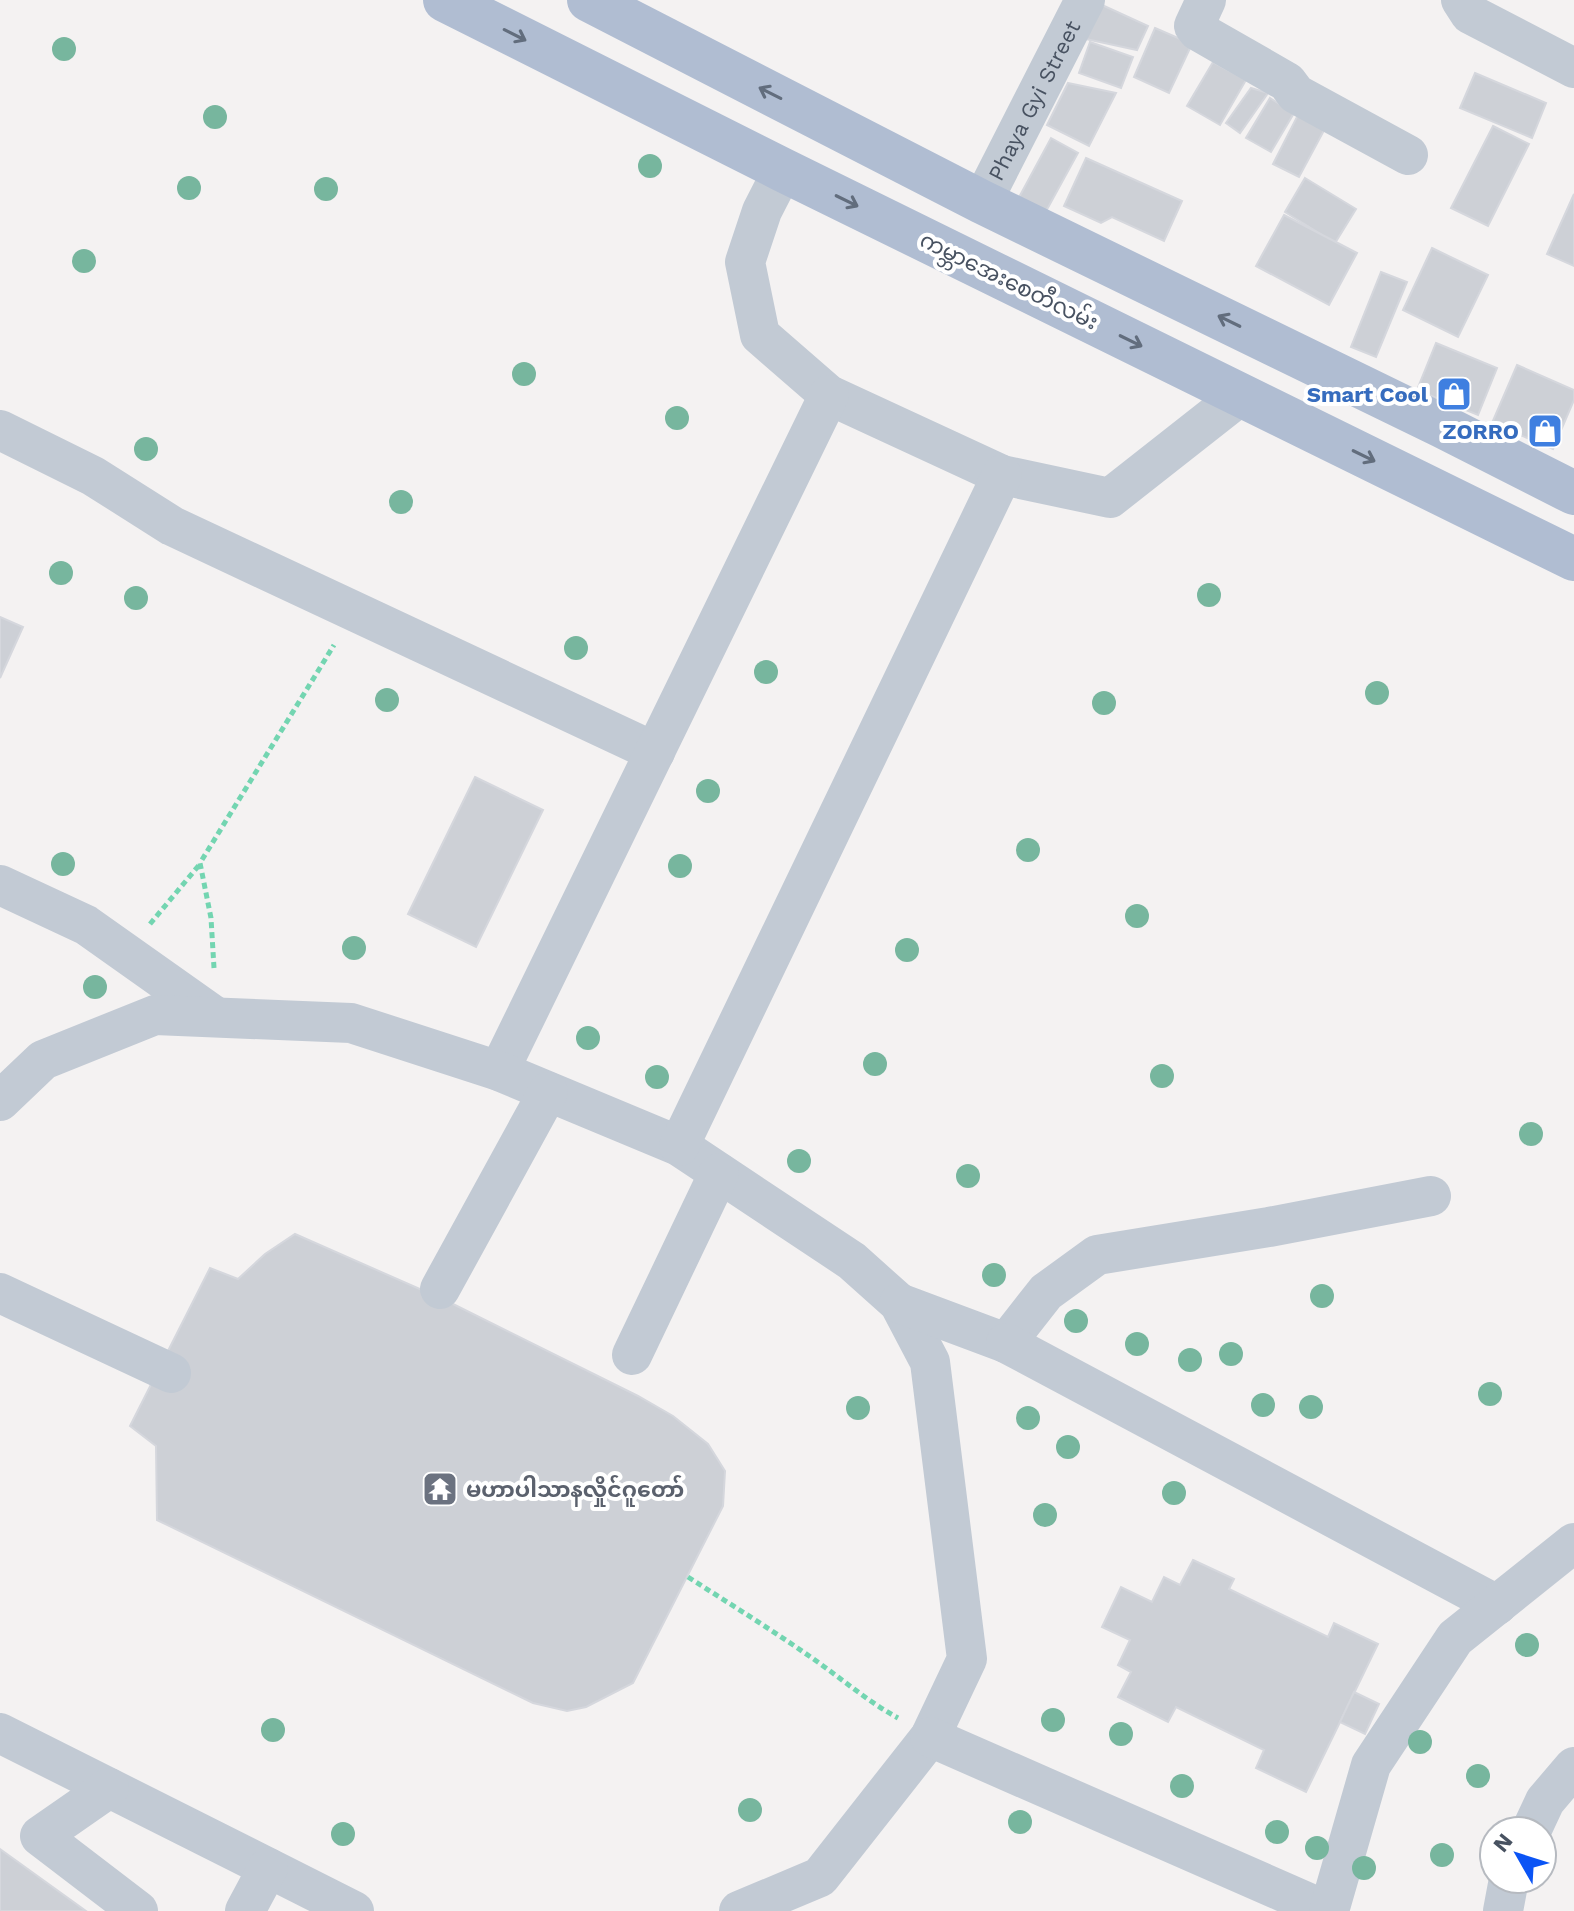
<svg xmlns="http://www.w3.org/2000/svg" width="1574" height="1911" font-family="'Work Sans','Noto Sans Myanmar',sans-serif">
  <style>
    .building { fill: #cdd0d6; stroke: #d5d7dd; stroke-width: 2 }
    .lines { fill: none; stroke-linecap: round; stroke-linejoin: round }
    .path { stroke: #73d5b1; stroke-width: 5; stroke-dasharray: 6 4; stroke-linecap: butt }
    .minor { stroke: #c2cad4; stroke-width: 40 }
    .major { stroke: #b0bdd2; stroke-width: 44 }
    .tree { fill: #77b69e }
    .oneway { stroke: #626d7d }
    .labels { text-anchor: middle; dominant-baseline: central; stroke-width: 8; stroke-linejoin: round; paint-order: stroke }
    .street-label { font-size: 22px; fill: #485261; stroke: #fff }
    .shop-label { font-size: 22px; font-weight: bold; fill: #366cbe; stroke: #fff; text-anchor: end }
    .worship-label { font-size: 22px; font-weight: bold; fill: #5b616d; stroke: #fff; text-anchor: start }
  </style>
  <rect width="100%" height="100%" fill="#f4f2f2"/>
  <!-- building -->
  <g class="building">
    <polygon points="1102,5 1148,26 1137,50 1086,39"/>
    <polygon points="1155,28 1192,44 1169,93 1134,77"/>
    <polygon points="1090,42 1133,57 1121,88 1079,73"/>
    <polygon points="1213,62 1246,80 1220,125 1187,106"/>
    <polygon points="1475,73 1546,103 1532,138 1460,108"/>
    <polygon points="1068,83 1116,93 1089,146 1047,125"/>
    <polygon points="1251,88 1268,93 1240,133 1226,123"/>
    <polygon points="1270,98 1294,113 1271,152 1246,138"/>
    <polygon points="1301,109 1328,123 1299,177 1273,164"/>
    <polygon points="1493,126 1529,144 1488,226 1451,208"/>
    <polygon points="1051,138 1078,153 1044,215 1017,201"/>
    <polygon points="1086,158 1182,201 1164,241 1112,217 1101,223 1064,206"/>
    <polygon points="1305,178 1356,209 1335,243 1285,212"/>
    <polygon points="1574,194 1574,266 1547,254"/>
    <polygon points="1284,215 1357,253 1329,305 1256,266"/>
    <polygon points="1432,248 1488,275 1458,337 1403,310"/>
    <polygon points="1381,272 1407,282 1376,357 1351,347"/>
    <polygon points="1436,343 1497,368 1478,415 1417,390"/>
    <polygon points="1517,365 1574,390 1574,400 1553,449 1492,423"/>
    <polygon points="0,617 23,627 0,678"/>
    <polygon points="475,777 543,810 476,947 408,914"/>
    <polygon points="295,1234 447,1301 638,1396 673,1416 708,1444 725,1471 723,1506 633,1683 586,1707 567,1711 533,1703 157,1520 156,1446 130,1426 210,1268 238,1279 265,1254"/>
    <polygon points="1193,1560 1234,1579 1229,1589 1328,1637 1334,1623 1378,1644 1306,1792 1256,1768 1264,1750 1176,1707 1168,1722 1118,1697 1131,1672 1118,1665 1130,1640 1102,1627 1121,1587 1152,1602 1164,1577 1180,1585"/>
    <polygon points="1354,1692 1379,1704 1365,1734 1340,1722"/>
    <polygon points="0,1849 86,1911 0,1911"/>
  </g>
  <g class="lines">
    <!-- path -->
    <g class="path">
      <polyline points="150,924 200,864"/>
      <polyline points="214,968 211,918 200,863 334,645"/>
      <path d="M688,1577C730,1604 772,1630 812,1658C841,1678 867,1701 898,1718"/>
    </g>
    <!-- minor -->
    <g class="minor">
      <polyline points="1206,0 1194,26 1198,31 1287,82 1296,94 1408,155"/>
      <polyline points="1461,0 1470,14 1574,68"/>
      <polyline points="783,170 762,211 745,262 760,335 829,395 1002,475 1110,498 1241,395"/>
      <path id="s1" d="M982,202L1085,0"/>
      <polyline points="0,430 93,476 172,526 655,752"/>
      <polyline points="0,885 86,925 216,1017"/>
      <polyline points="499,1071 829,395"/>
      <polyline points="0,1101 43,1060 155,1015 351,1023 499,1071 679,1146 852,1261 899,1303 930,1362 967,1659 930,1737 820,1877 739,1911"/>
      <polyline points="679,1146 1002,475"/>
      <polyline points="440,1289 548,1092"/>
      <polyline points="0,1293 171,1373"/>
      <polyline points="899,1303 1006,1343 1046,1292 1097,1255 1269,1227 1431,1196"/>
      <polyline points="1006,1343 1497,1605"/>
      <polyline points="632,1355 719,1173"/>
      <polyline points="0,1733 354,1911"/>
      <polyline points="930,1737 1327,1911"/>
      <polyline points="109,1788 40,1836 138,1911"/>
      <polyline points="1531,1831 1545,1801 1574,1767"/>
      <polyline points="245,1911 268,1868"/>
      <polyline points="1329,1911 1371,1765 1455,1638 1574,1543"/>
      <polyline points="1503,1911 1509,1879"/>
    </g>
    <!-- major -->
    <g class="major">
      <polyline points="445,0 783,170 1574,559"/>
      <polyline points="589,0 982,202 1442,426 1574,493"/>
    </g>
  </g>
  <!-- trees -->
  <g class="tree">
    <circle cx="64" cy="49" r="12"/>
    <circle cx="215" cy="117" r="12"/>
    <circle cx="650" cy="166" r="12"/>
    <circle cx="189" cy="188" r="12"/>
    <circle cx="326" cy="189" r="12"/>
    <circle cx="84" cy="261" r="12"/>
    <circle cx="524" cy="374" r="12"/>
    <circle cx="677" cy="418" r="12"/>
    <circle cx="146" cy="449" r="12"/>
    <circle cx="401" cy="502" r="12"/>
    <circle cx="61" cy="573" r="12"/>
    <circle cx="1209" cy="595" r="12"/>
    <circle cx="136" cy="598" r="12"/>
    <circle cx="576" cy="648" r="12"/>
    <circle cx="766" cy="672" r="12"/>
    <circle cx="1377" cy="693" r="12"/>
    <circle cx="387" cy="700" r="12"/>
    <circle cx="1104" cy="703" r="12"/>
    <circle cx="708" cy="791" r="12"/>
    <circle cx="1028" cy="850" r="12"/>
    <circle cx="63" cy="864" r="12"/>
    <circle cx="680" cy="866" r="12"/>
    <circle cx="1137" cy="916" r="12"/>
    <circle cx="354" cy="948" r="12"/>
    <circle cx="907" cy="950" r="12"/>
    <circle cx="95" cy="987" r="12"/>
    <circle cx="588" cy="1038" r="12"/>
    <circle cx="875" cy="1064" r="12"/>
    <circle cx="1162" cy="1076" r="12"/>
    <circle cx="657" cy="1077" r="12"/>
    <circle cx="1531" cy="1134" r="12"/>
    <circle cx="799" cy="1161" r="12"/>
    <circle cx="968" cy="1176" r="12"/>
    <circle cx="994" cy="1275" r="12"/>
    <circle cx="1322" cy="1296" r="12"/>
    <circle cx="1076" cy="1321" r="12"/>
    <circle cx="1137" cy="1344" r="12"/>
    <circle cx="1231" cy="1354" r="12"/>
    <circle cx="1190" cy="1360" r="12"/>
    <circle cx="1490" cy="1394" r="12"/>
    <circle cx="1263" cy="1405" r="12"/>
    <circle cx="1311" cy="1407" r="12"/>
    <circle cx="858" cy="1408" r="12"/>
    <circle cx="1028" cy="1418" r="12"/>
    <circle cx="1068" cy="1447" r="12"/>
    <circle cx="1174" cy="1493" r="12"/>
    <circle cx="1045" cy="1515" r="12"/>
    <circle cx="1527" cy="1645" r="12"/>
    <circle cx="1053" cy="1720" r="12"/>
    <circle cx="273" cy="1730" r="12"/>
    <circle cx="1121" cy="1734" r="12"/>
    <circle cx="1420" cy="1742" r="12"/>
    <circle cx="1478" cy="1776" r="12"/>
    <circle cx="1182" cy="1786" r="12"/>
    <circle cx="750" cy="1810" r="12"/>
    <circle cx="1020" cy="1822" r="12"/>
    <circle cx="1277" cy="1832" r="12"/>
    <circle cx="343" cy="1834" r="12"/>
    <circle cx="1317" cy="1848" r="12"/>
    <circle cx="1442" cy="1855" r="12"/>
    <circle cx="1364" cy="1868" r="12"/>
  </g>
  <!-- one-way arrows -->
  <defs><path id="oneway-shaft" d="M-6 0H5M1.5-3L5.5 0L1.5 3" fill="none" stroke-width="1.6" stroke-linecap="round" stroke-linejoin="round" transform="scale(2)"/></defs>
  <g class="oneway">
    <use href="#oneway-shaft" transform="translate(515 35) rotate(27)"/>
    <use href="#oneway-shaft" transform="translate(770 93) rotate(-153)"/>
    <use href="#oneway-shaft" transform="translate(847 201) rotate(26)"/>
    <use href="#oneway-shaft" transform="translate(1229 321) rotate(-154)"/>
    <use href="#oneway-shaft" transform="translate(1131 341) rotate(26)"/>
    <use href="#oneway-shaft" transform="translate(1364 456) rotate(26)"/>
  </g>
  <!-- icons -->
  <defs>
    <symbol id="shop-square" viewBox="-11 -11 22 22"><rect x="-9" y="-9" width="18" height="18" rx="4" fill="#3f7fe0" stroke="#fff"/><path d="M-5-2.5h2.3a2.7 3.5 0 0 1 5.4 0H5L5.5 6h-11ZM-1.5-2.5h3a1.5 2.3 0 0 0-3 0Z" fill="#fff"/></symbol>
    <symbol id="temple-square" viewBox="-11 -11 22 22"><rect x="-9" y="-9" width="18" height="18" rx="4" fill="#6b7280" stroke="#fff"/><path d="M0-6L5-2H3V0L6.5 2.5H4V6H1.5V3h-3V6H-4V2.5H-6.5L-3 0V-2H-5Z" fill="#fff"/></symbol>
  </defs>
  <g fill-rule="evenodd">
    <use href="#shop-square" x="1434" y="374" width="40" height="40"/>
    <use href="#shop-square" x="1525" y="411" width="40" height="40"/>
    <use href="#temple-square" x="420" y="1469" width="40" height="40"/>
  </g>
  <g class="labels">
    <!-- street labels -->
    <g class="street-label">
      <text stroke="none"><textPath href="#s1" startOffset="114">Phaya Gyi Street</textPath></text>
      <text transform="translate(1009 281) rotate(26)">ကမ္ဘာအေးစေတီလမ်း</text>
    </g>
    <!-- shop labels -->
    <g class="shop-label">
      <text x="1428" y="394">Smart Cool</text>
      <text x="1519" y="431">ZORRO</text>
    </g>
    <!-- worship labels -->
    <g class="worship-label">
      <text x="466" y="1489">မဟာပါသာနလှိုင်ဂူတော်</text>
    </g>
  </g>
  <!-- north arrow -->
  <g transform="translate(1518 1855) rotate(309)"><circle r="38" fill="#ffffff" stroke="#b6bac0" stroke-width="2"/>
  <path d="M0-6L14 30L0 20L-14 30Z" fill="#0b54f5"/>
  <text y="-12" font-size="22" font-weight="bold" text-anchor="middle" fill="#485261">N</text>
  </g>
</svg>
